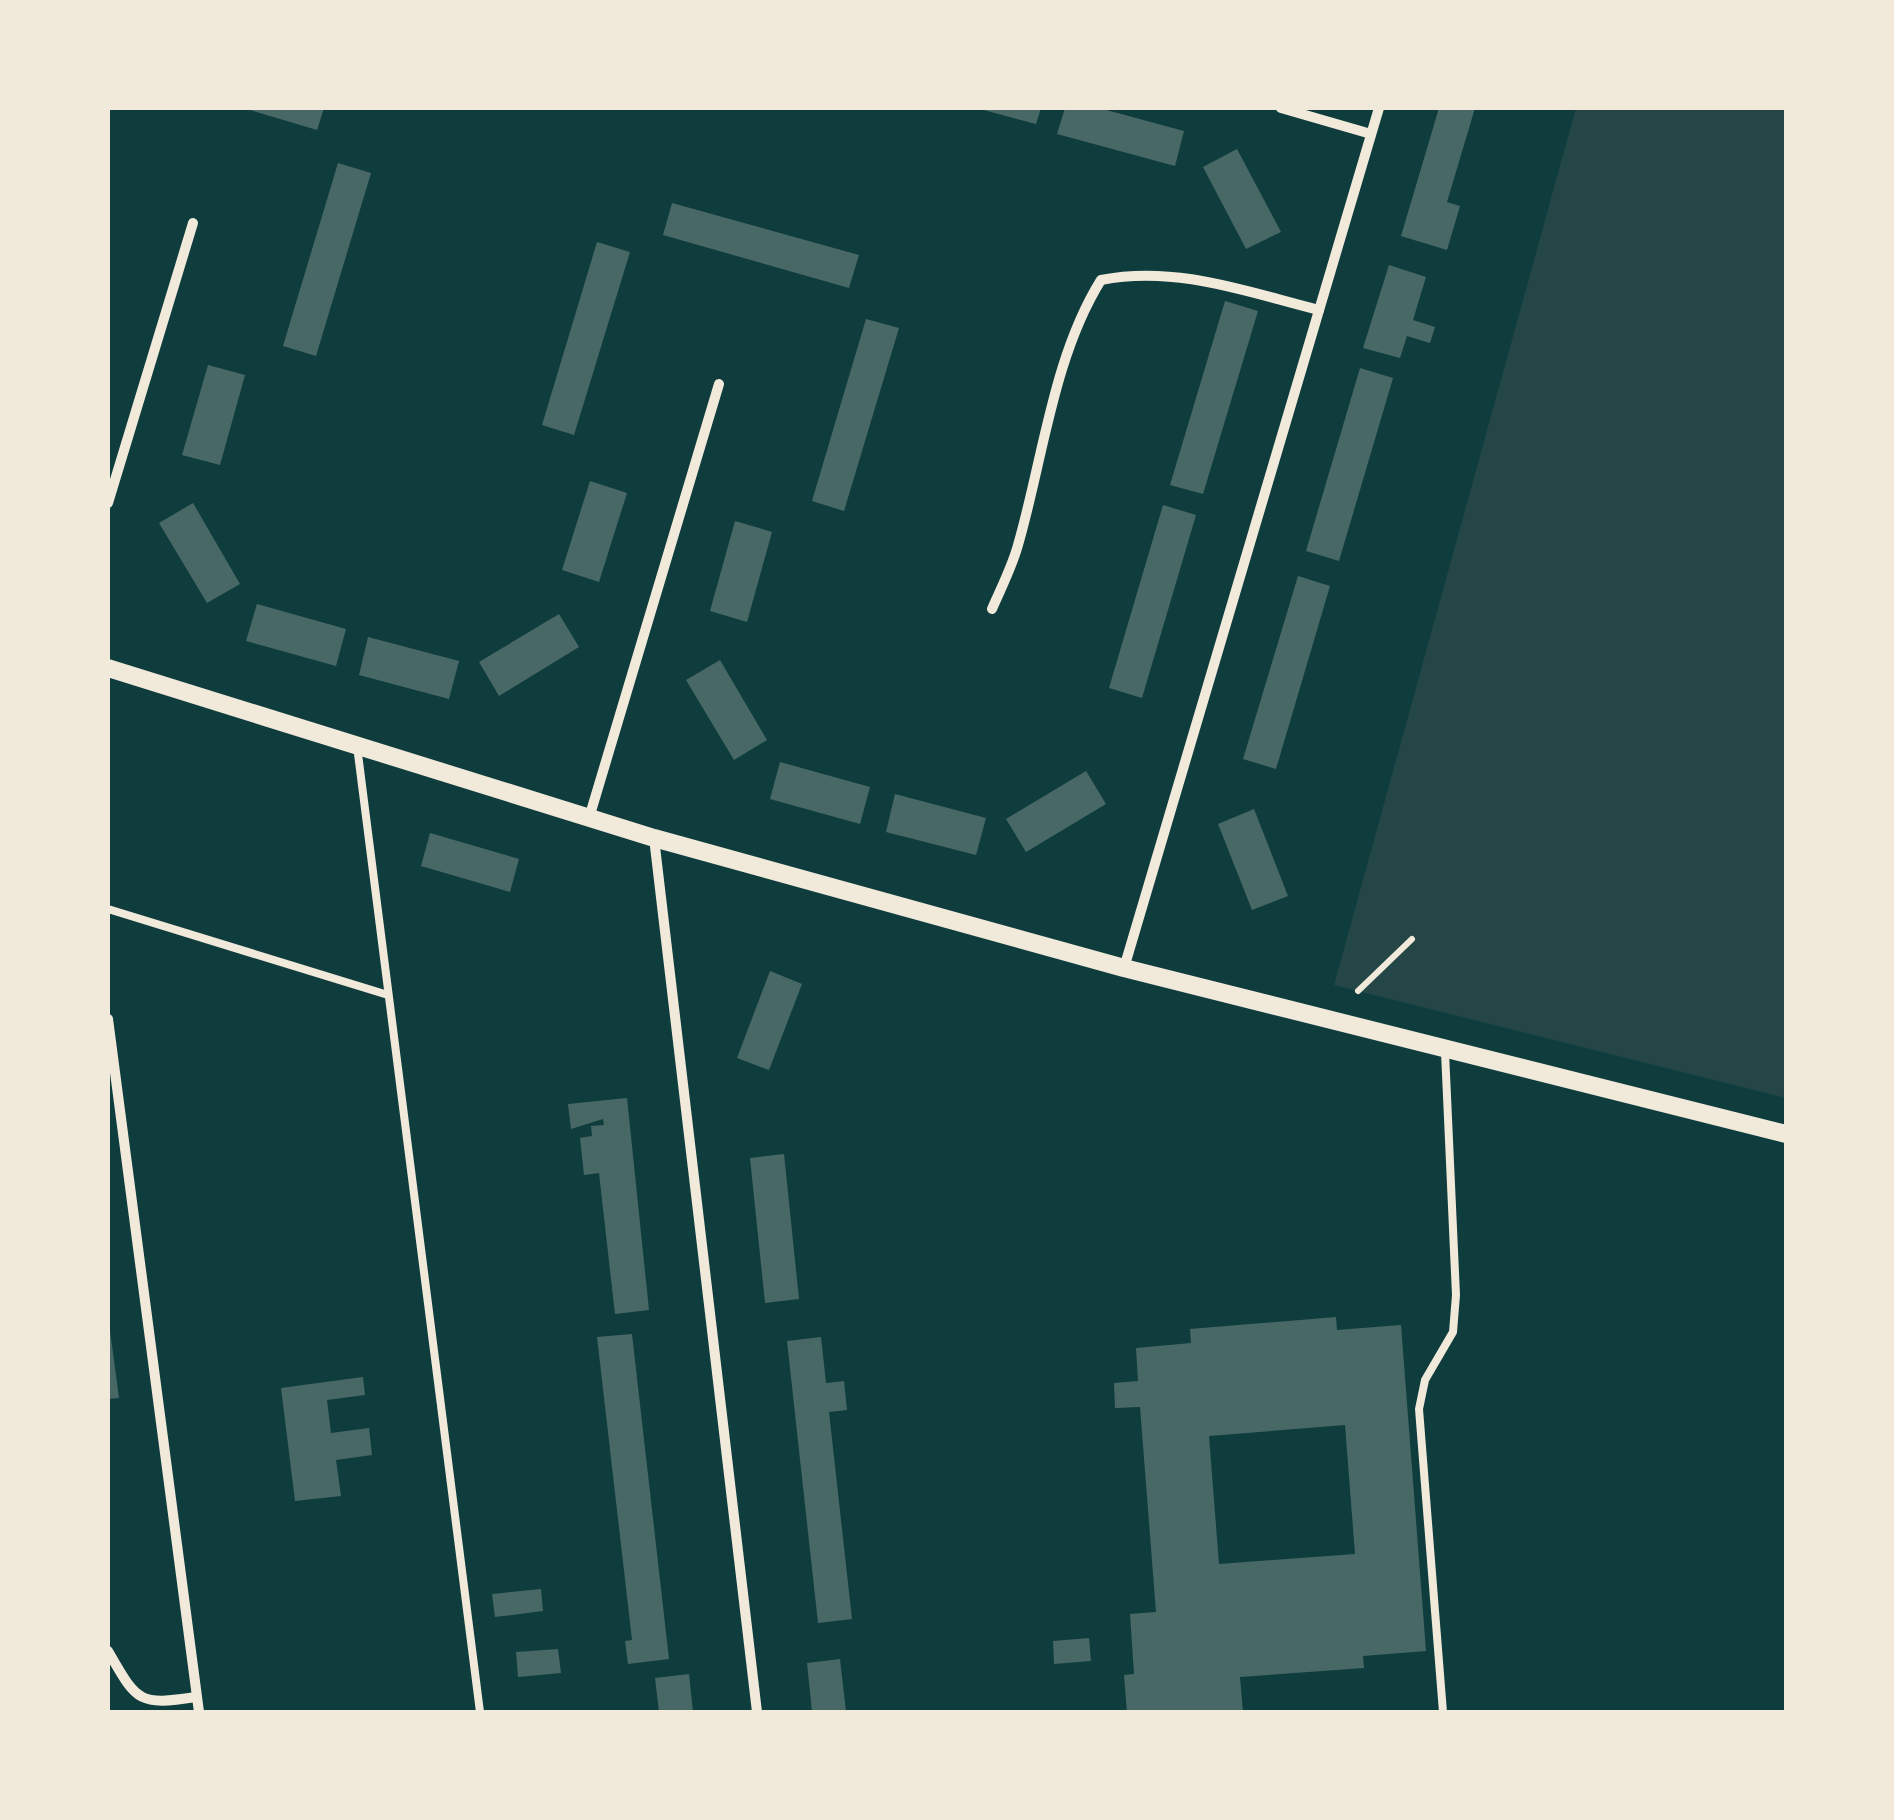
<svg xmlns="http://www.w3.org/2000/svg" width="1894" height="1820" font-family="'Titillium Web',sans-serif">
  <style>
    .green { fill: #244646 }
    .building { fill: #486865; fill-rule: evenodd }
    .lines { fill: none; stroke-linecap: round; stroke-linejoin: round }
    .path { stroke: #f1e9da; stroke-width: 6 }
    .service { stroke: #f1e9da; stroke-width: 8 }
    .minor { stroke: #f1e9da; stroke-width: 10 }
    .tertiary { stroke: #f1e9da; stroke-width: 18 }
  </style>
  <rect width="100%" height="100%" fill="#0f3d3e"/>
  <!-- green -->
  <polygon class="green" points="1576,108 1786,108 1786,1098 1334,985"/>
  <!-- building -->
  <g class="building">
    <polygon points="243,108 324,108 317,130"/>
    <polygon points="1065,108 1099,108 1184,131 1175,166 1057,134"/>
    <polygon points="1439,108 1475,108 1447,202 1460,206 1447,250 1401,236"/>
    <polygon points="980,109 980,108 1041,108 1036,124"/>
    <polygon points="1237,149 1281,232 1246,249 1203,167"/>
    <polygon points="338,163 371,173 316,356 283,346"/>
    <polygon points="672,203 859,255 849,288 663,235"/>
    <polygon points="597,242 630,252 574,435 542,425"/>
    <polygon points="1389,265 1426,277 1413,320 1435,327 1430,343 1407,336 1400,358 1363,348"/>
    <polygon points="1225,301 1258,311 1203,494 1170,485"/>
    <polygon points="866,319 899,328 844,511 812,501"/>
    <polygon points="208,365 245,375 220,465 182,455"/>
    <polygon points="1360,368 1393,378 1339,561 1306,551"/>
    <polygon points="590,481 627,493 599,582 562,570"/>
    <polygon points="193,503 240,584 207,603 159,523"/>
    <polygon points="1163,505 1196,515 1142,698 1109,688"/>
    <polygon points="735,521 772,532 747,622 710,611"/>
    <polygon points="1298,576 1330,586 1276,769 1243,759"/>
    <polygon points="257,604 346,629 336,666 246,641"/>
    <polygon points="559,614 579,647 499,696 479,662"/>
    <polygon points="368,637 459,661 449,699 359,675"/>
    <polygon points="720,660 767,740 734,760 686,680"/>
    <polygon points="780,762 870,787 860,824 770,799"/>
    <polygon points="1086,771 1106,804 1026,852 1006,819"/>
    <polygon points="895,794 986,818 976,855 886,832"/>
    <polygon points="1254,809 1288,896 1252,910 1218,824"/>
    <polygon points="430,833 519,859 510,892 421,866"/>
    <polygon points="770,971 802,984 769,1070 737,1058"/>
    <polygon points="627,1098 649,1310 615,1314 599,1173 584,1175 580,1138 592,1136 591,1126 604,1125 603,1119 571,1129 568,1104"/>
    <polygon points="784,1154 799,1299 765,1303 750,1158"/>
    <polygon points="108,1316 119,1398 108,1399"/>
    <path d="M1336,1317L1337,1330L1401,1325L1426,1651L1363,1656L1364,1668L1240,1677L1243,1712H1127L1124,1675L1134,1674L1130,1614L1156,1612L1140,1407L1115,1408L1114,1383L1138,1381L1136,1348L1191,1343L1190,1329ZM1345,1425L1355,1554L1219,1564L1209,1436Z"/>
    <polygon points="632,1334 669,1659 628,1664 625,1641 632,1640 597,1337"/>
    <polygon points="821,1337 826,1383 844,1381 847,1410 829,1412 852,1619 818,1623 787,1341"/>
    <polygon points="363,1377 365,1395 327,1400 331,1433 369,1428 372,1455 336,1460 341,1496 295,1501 281,1388"/>
    <polygon points="541,1589 543,1611 495,1617 492,1594"/>
    <polygon points="1089,1638 1091,1661 1054,1664 1053,1641"/>
    <polygon points="558,1649 561,1673 518,1677 516,1652"/>
    <polygon points="840,1659 846,1712 812,1712 807,1663"/>
    <polygon points="689,1674 693,1712 659,1712 655,1678"/>
  </g>
  <g class="lines">
    <!-- path -->
    <polyline class="path" points="1358,991 1412,939"/>
    <!-- service -->
    <g class="service">
      <polyline points="357,746 480,1712"/>
      <polyline points="108,909 388,995"/>
      <polyline points="1443,1712 1419,1409 1425,1380 1453,1332 1456,1295 1445,1052"/>
    </g>
    <!-- minor -->
    <g class="minor">
      <polyline points="1281,108 1371,134"/>
      <polyline points="108,503 193,223"/>
      <path d="M992,609C1001,588 1012,567 1018,545C1043,459 1053,357 1101,280C1176,265 1247,292 1319,310"/>
      <polyline points="589,818 719,384"/>
      <polyline points="654,838 757,1712"/>
      <polyline points="1124,968 1379,108"/>
      <polyline points="108,1019 199,1712"/>
      <path d="M108,1651C137,1701 137,1706 196,1697"/>
    </g>
    <!-- tertiary -->
    <polyline class="tertiary" points="108,668 654,838 1124,968 1786,1134"/>
  </g>
  <!-- border -->
  <rect width="1894" height="1820" fill="none" stroke="#f1e9da" stroke-width="220"/>
</svg>
